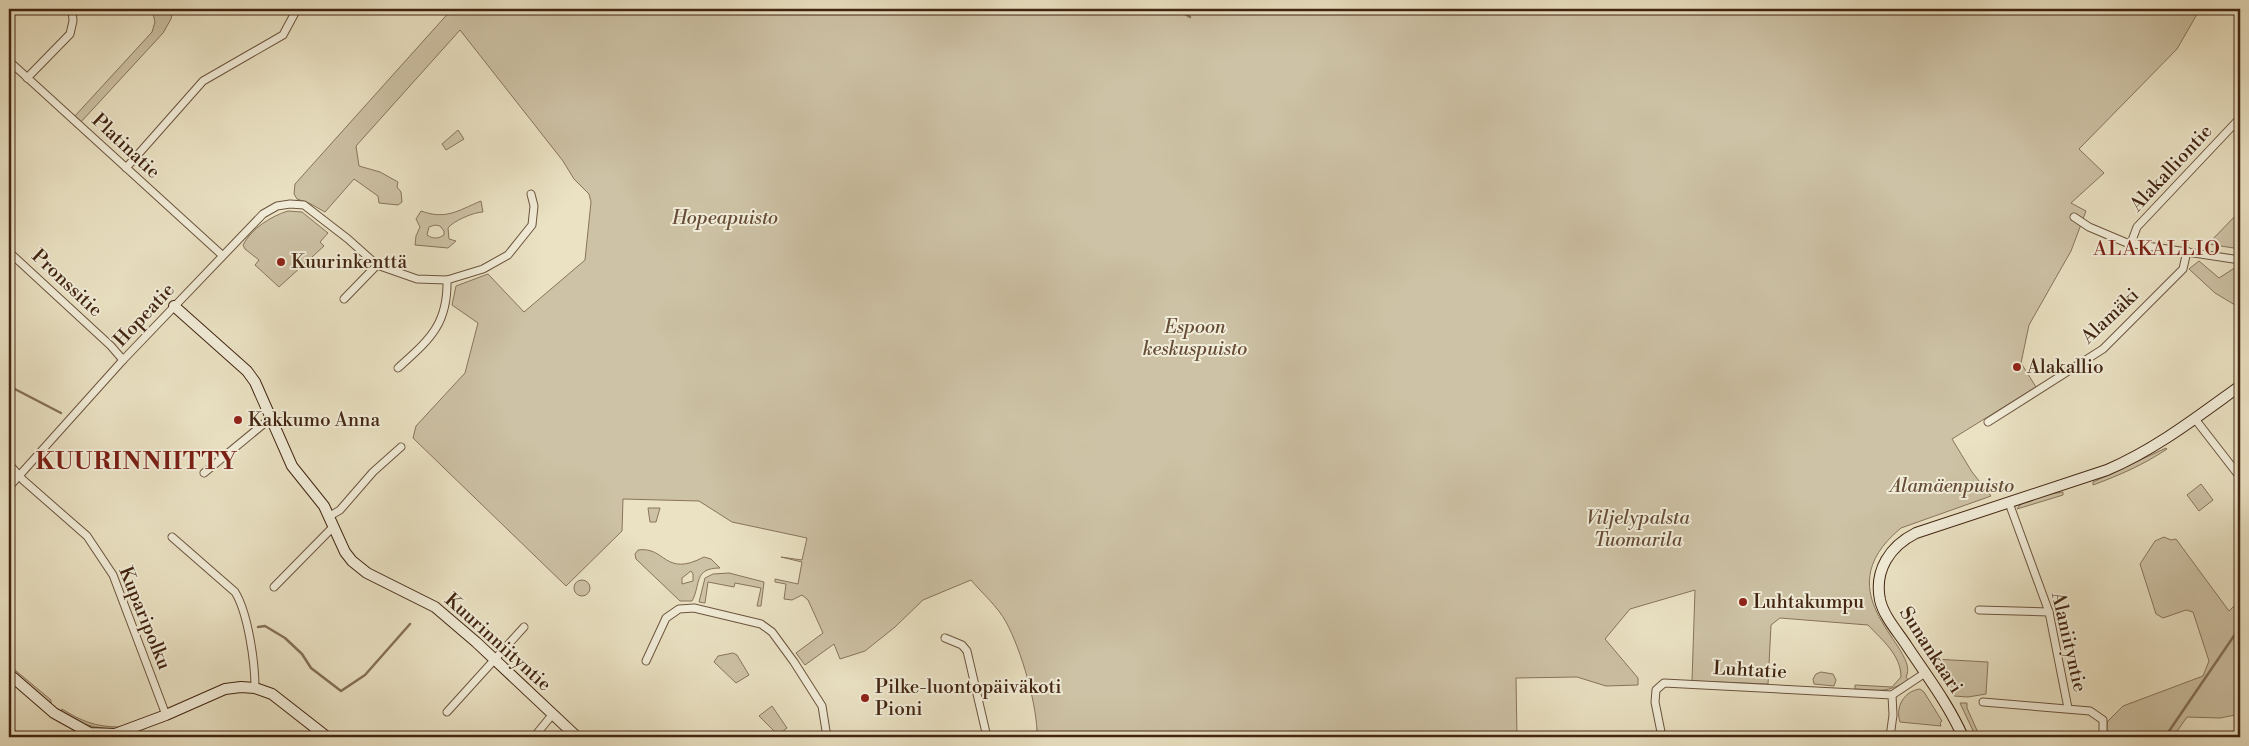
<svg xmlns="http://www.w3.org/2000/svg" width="2249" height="746" font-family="'Libre Bodoni',serif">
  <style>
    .green { fill: #cdc2a5; stroke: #88745b; fill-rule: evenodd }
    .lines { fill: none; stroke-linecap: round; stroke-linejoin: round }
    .stream { stroke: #857057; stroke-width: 2.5 }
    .street-casing { stroke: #6c543e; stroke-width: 9 }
    .secondary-casing { stroke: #422511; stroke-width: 12 }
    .street { stroke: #f1ecd8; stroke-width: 7 }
    .secondary { stroke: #f1ecd8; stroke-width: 10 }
    .poi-dot { fill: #8f2418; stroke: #f1ecd8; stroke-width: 2 }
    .labels { text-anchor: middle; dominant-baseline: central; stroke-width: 4; stroke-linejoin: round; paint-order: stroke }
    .street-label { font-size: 19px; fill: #422511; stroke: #f1ecd8 }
    .park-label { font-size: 19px; font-style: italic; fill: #654c36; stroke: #f1ecd8 }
    .poi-label { font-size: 19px; fill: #422511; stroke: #f1ecd8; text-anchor: start }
    .neighbourhood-label { font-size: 20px; letter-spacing: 1px; fill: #7a1f14; stroke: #f1ecd8 }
    .district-label { font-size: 24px; font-weight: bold; letter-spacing: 1px; fill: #7a1f14; stroke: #f1ecd8 }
  </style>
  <rect width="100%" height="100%" fill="#eae2c3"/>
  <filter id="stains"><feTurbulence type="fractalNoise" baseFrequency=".004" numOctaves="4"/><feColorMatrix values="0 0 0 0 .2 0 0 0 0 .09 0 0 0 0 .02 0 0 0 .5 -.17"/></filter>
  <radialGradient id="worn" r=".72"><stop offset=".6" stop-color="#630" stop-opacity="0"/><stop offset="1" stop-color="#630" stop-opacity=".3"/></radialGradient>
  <!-- green -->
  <g class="green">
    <polygon points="152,9 173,9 171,19 163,33 80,123 74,117 152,32 155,22"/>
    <path d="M452,9H2200L2177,49L2079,149L2104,173L2071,203L2086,211L2071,251L2029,325L2021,363L2036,387L1952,439L1972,472L1991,496L1901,528C1820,595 1922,648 1906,677L1908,680C1887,694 1879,690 1855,689V685L1892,687L1901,677C1901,655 1882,640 1868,625L1780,618L1771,625L1768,684L1692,681L1695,590L1630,609L1605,639L1638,678V685L1606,686L1577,677L1516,678L1517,737H1037C1038,707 1021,649 1006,622C998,607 982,593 971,580L923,600L895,627L865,651L840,659L834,644L805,665L796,653L823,633L808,600L802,595L792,600L784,599L786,584L775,582V579L798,584L802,562L781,557L802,560L807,538L732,522L699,501L623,499L622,531L566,586L413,438L416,426L465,373L478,323L452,305L456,286L488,274L524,312L585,260L591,202L589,194L574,179L563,161L460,30L356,146L359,166L380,172L398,182L397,187L401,192L402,202L398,205L379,203L378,196L354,179L325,212L309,203L297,199L294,194L295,184Z"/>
    <polygon points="458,130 464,139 446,150 442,144"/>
    <path d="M481,201L483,212C474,212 453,221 448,228L449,239L456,241L448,248L415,245L416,236L420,227L416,219L421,211C446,220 457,211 481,201ZM435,225L440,226L444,231V235C438,239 433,239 427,235L429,227Z"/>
    <path d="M288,211L302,212L328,233L320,242L324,246L279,287L255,265L259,260L245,249L243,245C251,229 271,216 288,211Z"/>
    <polygon points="2240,211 2240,249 2208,244"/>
    <polygon points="2199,261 2219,278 2236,267 2240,268 2240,308 2215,293 2189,269"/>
    <path d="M2166,448L2167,449C2143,465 2120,475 2093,485V482Z"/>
    <polygon points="2201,484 2213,500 2199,511 2187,495"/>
    <path d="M2063,492V495L2017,509C2022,498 2051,494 2063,492Z"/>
    <polygon points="648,508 660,508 656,522 650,522"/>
    <polygon points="2164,537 2171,540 2176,539 2229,611 2240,600 2240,714 2220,718 2187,717 2173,737 2107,737 2107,722 2123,706 2203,676 2209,661 2193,612 2186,610 2163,618 2156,614 2140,564 2155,541"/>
    <path d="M638,550C666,546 664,578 704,557L711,559L720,568C693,568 701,585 692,601H680L636,559L635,554ZM691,571L693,574V581L682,584V578Z"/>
    <polygon points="729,573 764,582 761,606 757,606 761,588 735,583 734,587 708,582 705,603 699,602 705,578 713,574"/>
    <circle cx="582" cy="588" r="8"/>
    <polygon points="733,653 737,655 749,675 736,683 714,662 718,656"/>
    <polygon points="1934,659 1988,662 1986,694 1968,697 1954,696 1932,662"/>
    <polygon points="9,665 51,700 51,704 9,670"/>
    <polygon points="1821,672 1833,674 1836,680 1834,686 1814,684 1813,679 1816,674"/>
    <path d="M1920,689L1924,692L1942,721L1940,723L1941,726L1900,722C1895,707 1904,691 1920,689Z"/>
    <polygon points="1960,703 1967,703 1967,708 1980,737 1976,737"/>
    <polygon points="772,706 787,728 778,735 759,716"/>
    <path d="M62,709C81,721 96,727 119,727V729C94,729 83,725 61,712Z"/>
  </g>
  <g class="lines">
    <!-- stream -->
    <g class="stream">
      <polyline points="1177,9 1190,17"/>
      <polyline points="9,386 61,413"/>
      <polyline points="258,627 265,626 285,638 302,654 311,668 341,691 365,675 410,624"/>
      <polyline points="2165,737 2240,627"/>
    </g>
    <defs>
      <g id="street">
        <polyline points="9,61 222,255"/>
        <polyline points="27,78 70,34 73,21 72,9"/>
        <polyline points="126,168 203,81 283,35 297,9"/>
        <polyline points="2074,217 2089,227 2127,243 2240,260"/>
        <polyline points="2131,243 2137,227 2240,118"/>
        <polyline points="9,252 111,346 123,360"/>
        <polyline points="344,299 377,265"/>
        <path d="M398,368C429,340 448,325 447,280"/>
        <polyline points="2195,419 2240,477"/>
        <polyline points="1988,422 2103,349 2183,269 2187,251"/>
        <polyline points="9,464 23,480 87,536 113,575 166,715"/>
        <polyline points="204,473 272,417"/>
        <polyline points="9,487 123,360 263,214 277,206 290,204 304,205 348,239 377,265 417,279 447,280 483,269 508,255 532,225 534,206 531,194"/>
        <polyline points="2009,503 2049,612 2068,708"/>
        <polyline points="330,516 340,510 373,472 401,447"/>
        <path d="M172,537L235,592C248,613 255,662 255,688"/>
        <polyline points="274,587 334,526"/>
        <polyline points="1979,610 2049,612"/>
        <polyline points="945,638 962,645 967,651 987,737"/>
        <polyline points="646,661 666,618 679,609 694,608 761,624 772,632 794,662 822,706 827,737"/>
        <polyline points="1892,695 1925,673"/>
        <polyline points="1983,702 2090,711 2103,720 2103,737"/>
        <polyline points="447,712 524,627"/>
        <polyline points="9,731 17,737"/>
        <polyline points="534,737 552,715"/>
        <polyline points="1662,737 1655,702 1656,690 1664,683 1892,695 1893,715 1890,737"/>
      </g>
      <g id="secondary">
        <polyline points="174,306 247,371 255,382 292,466 324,506 345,552 352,561 367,573 435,607 476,642 577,737"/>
        <polyline points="9,674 54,713 90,733 115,734 166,715 225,689 241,687 255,688 272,694 327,737"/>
        <path d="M1963,737C1949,705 1927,676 1907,646C1898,632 1884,617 1880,600C1874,570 1890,546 1916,533L2107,470C2156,449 2197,417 2240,386"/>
      </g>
    </defs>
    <!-- street casing -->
    <use href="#street" class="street-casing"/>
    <!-- secondary casing -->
    <use href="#secondary" class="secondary-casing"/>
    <!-- street -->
    <use href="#street" class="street"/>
    <!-- secondary -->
    <use href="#secondary" class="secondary"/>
  </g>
  <!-- markers -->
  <g class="poi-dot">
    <circle cx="281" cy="262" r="5"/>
    <circle cx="2017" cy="367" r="5"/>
    <circle cx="238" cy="420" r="5"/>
    <circle cx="1743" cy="602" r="5"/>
    <circle cx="865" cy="698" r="5"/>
  </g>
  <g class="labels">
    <!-- street labels -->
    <g class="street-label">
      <text transform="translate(126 146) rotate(43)">Platinatie</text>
      <text transform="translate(2171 168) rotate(-47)">Alakalliontie</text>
      <text transform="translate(67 283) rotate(43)">Pronssitie</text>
      <text transform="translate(144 315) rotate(-47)">Hopeatie</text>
      <text transform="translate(2110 316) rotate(-43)">Alamäki</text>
      <text transform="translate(145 618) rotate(68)">Kuparipolku</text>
      <text transform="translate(498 642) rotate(42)">Kuurinniityntie</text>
      <text transform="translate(2069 642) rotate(77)">Alaniityntie</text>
      <text transform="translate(1931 650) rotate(57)">Sunankaari</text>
      <text transform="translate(1750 670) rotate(3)">Luhtatie</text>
    </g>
    <!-- park labels -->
    <g class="park-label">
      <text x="725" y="218">Hopeapuisto</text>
      <text x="1195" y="327">Espoon<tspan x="1195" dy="22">keskuspuisto</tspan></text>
      <text x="1952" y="486">Alamäenpuisto</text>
      <text x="1638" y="518">Viljelypalsta<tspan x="1638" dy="22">Tuomarila</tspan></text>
    </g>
    <!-- poi labels -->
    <g class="poi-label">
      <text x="291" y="262">Kuurinkenttä</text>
      <text x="2027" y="367">Alakallio</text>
      <text x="248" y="420">Kakkumo Anna</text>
      <text x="1753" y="602">Luhtakumpu</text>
      <text x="875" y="687">Pilke-luontopäiväkoti<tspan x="875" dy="22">Pioni</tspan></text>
    </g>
    <!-- neighbourhood labels -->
    <g class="neighbourhood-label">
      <text x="2157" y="249">ALAKALLIO</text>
    </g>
    <!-- district labels -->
    <g class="district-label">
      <text x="137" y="462">KUURINNIITTY</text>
    </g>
  </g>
  <!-- margin -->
  <rect width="2249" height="746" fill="none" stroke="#eae2c3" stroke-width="30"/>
  <rect x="10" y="10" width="2229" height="726" fill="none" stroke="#422511" stroke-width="2.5"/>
  <rect x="15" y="15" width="2219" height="716" fill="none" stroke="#422511"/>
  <rect width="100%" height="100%" filter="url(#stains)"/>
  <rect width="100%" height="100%" fill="url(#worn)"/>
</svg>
